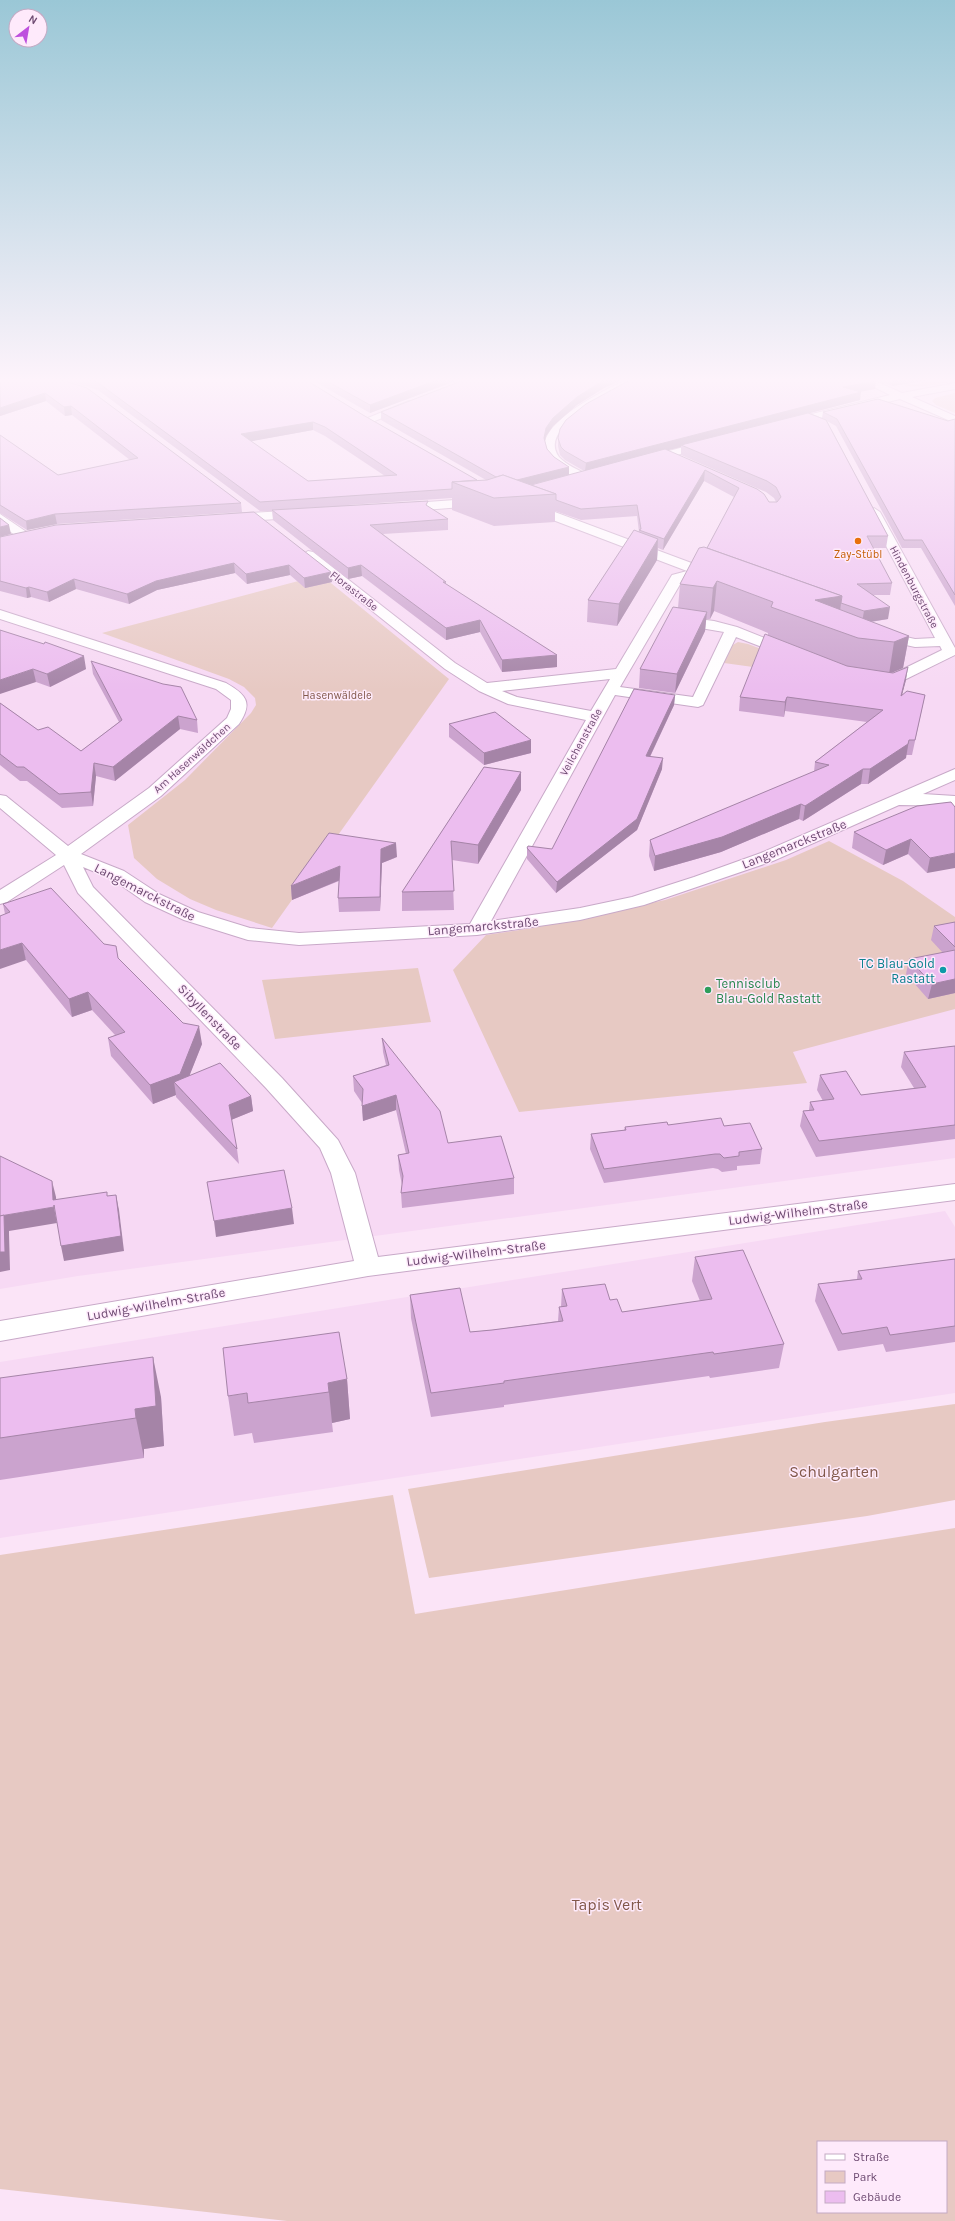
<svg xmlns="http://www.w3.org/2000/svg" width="955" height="2221" font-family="Karla,sans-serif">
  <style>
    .residential { fill: #f7d9f4 }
    .green { fill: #e7c9c3; fill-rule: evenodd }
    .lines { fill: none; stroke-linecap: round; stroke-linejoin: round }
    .minor-casing { stroke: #c8a9c8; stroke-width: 2 }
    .minor { fill: #fff; fill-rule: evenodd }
    .wall { fill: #cba3ce; fill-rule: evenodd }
    .shaded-wall { fill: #a584a7 }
    .building { fill: #ecbdef; stroke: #a584a7; fill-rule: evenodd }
    .food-dot { fill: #e8710a; stroke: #feeafb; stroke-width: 1.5 }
    .culture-dot { fill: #0f9aa8; stroke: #feeafb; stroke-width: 1.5 }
    .leisure-dot { fill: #2e9e5b; stroke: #feeafb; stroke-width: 1.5 }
    .labels { text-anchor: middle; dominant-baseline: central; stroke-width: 3; stroke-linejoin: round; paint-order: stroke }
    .far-food-label { font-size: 11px; fill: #c56008; stroke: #feeafb }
    .far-street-label { font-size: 11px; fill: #6e4b72; stroke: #feeafb }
    .far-park-label { font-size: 11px; fill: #82584a; stroke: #feeafb }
    .street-label { font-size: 13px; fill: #6e4b72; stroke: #feeafb }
    .culture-label { font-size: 13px; fill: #0d838f; stroke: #feeafb; text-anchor: end }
    .leisure-label { font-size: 13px; fill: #27864d; stroke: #feeafb; text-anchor: start }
    .near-park-label { font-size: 16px; fill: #82584a; stroke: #feeafb }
  </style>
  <rect width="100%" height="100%" fill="#fbe4f7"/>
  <!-- residential -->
  <g class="residential">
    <polygon points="0,380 846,380 955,429 955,1158 78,1276 0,1289"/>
    <polygon points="945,1211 955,1227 955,1393 0,1538 0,1362"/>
  </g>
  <!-- green -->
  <g class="green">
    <path d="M940,380H955C933,386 909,390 887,381L914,384Z"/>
    <polygon points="955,393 955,413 936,405 932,401 935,398"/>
    <polygon points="321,575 449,679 272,928 216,910 190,899 157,879 134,858 128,825 185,780 251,713 256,705 255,698 244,687 229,679 102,633"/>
    <polygon points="738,642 748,644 783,657 776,670 724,663 731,646"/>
    <polygon points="829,841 903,881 955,917 955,1009 793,1052 807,1083 519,1112 453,970 486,935 533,928 665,900 786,860"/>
    <polygon points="418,968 431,1022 275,1039 262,980"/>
    <polygon points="955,1404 955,1500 867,1516 429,1578 408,1489 825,1422"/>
    <path d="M393,1495L415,1614L955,1528V2221H287L0,2189V1555ZM818,2142H946V2212H818Z"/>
  </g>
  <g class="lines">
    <defs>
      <g id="minor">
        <path d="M626,380H638C625,396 535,422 559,457C566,465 579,470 588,475L590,477L588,479C579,482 565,472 557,467C511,434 603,391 626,380Z"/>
        <polygon points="860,380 873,380 902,393 955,383 955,389 912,397 955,416 955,423 900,399 787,426 782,423 783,421 890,395"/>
        <polygon points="409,401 413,402 413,406 372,422 368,423 363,420"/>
        <polygon points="709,440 715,443 713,445 644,464 638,461 640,459"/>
        <polygon points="483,498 489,502 487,505 399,512 393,508 399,504"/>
        <path d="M528,502L721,574L723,577L716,581L699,575L682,581L620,687L693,697L724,632L671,623L669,620L671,617L676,616L714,621L737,627L795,650L797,653L795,656H785L736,637L703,705L698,707L615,695L491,921L580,908L632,897L694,877L761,853L955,769V780L923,794L955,796V806L899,805L773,861L644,905L580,920L477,935L299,945L248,940L184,920L145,902L112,879L83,867L93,887L282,1078L338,1140L355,1173L378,1257L955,1184V1200L368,1276L0,1341V1321L354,1261L331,1173L320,1148L266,1088L78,893L64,865L7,902L0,904V890L56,855L0,808V795L6,796L68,846L149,788L227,718L231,709V700L216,689L0,619V610L226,683C247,695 253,703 239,724L161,796L81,854L124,871L159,894L198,912L250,928L299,933L470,924L586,720L508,704L479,691L445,669L302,555L308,551L313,552L455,663L487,683L616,669L672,575L687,571L524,509L522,506ZM610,679L591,711L517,697L502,691Z"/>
        <polygon points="874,508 880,512 955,648 955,655 896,684 891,686 875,682 873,679 875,676 889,676 942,650 940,646 915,647 874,638 872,635 879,631 915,639 935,638 868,512"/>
        <polygon points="303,510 309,514 307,517 229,522 223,518 229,514"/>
        <polygon points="0,514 28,533 30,536 28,539 20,539 0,524"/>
      </g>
    </defs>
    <!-- minor casing -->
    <use href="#minor" class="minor-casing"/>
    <!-- minor -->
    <use href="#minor" class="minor"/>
  </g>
  <!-- wall -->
  <g class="wall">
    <polygon points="0,380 62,380 241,503 242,512 57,524 27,530 0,513 0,435 58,475 130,460 72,415 65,416 46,401 0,416"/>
    <path d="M65,380H306L363,415L477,480H486L381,420V412L604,388L577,405L553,426L546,436L545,441L547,449L569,475L584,471L565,460L560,455L558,446V438L875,389L859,392L860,400L810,413L822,418L823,412L948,421L955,419V606L921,548H902L836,426L827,421L888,536L886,548H873L892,583L890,595H873L888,619L871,622L909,636L903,668L891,673L906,680L902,694L925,695L912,755H906V758L868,784H861L803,821L799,819L721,852L654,871L649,856L650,840L814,772L815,762L867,722L785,711L784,717L739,711L740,697L768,635V633L714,611L710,619H706L705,631L675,693L639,688L640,669L678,608L680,584L707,548L734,497L704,481L663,550L658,548L657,560L617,626L587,622L588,600L639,532L637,516L581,520L555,511V522L494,526L452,510V498L348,505L428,507L448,519V530L383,534L446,582V584L557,655V667L502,672L480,632L446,640L362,576L348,579L273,520L272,511H260L98,390ZM313,430L325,436L385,476L308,481L251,441ZM681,447V455L766,492L774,498L776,502H769L667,450Z"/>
    <polygon points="312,380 458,380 370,413"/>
    <polygon points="876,380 930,380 892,386"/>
    <polygon points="254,512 332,582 305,588 290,575 247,584 235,573 157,590 129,604 76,589 49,602 31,597 27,598 0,591 0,537"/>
    <polygon points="0,630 86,669 50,687 36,682"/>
    <polygon points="91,661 197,720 198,733 180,729 115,781 96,776 93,806 62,808 27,781 20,781 0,765 0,703 38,730 81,751 119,722 93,674"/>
    <polygon points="675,695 674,705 650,757 662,769 637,830 556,893 527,859 527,848 552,849"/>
    <polygon points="449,724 531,753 484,765 449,737"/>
    <polygon points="484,767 521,772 521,790 478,864 452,860 454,910 402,911 402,892"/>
    <polygon points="951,802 927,873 908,854 883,865 852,848 854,832"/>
    <polygon points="397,857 382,863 380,911 339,912 338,898 339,881 292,900 291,886"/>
    <polygon points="3,904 104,944 202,1044 189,1076 251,1096 253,1111 231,1120 237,1149 239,1164 176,1097 176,1095 153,1104 111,1056 108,1038 115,1035 92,1010 72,1017 26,960 5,914"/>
    <polygon points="955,922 955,993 928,999 906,974 909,959 943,953 931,940 934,926"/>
    <polygon points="382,1038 448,1143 514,1178 514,1194 402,1208 401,1193 402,1185 399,1170 398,1155 406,1154 396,1110 363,1121 362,1103 354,1091 353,1076 386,1065 383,1052"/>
    <polygon points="955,1046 955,1139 816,1157 800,1126 803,1111 809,1110 810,1102 823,1101 817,1090 820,1075 861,1095 914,1088 901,1067 904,1052"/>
    <polygon points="668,1125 724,1126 762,1149 760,1164 737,1166 737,1170 722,1172 718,1169 713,1168 604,1183 590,1149 591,1134 624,1130 625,1127"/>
    <polygon points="695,1257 784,1344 779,1368 710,1378 709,1376 504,1405 504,1407 431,1417 411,1318 410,1295 470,1332 492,1330 558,1321 559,1307 561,1307 562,1289 610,1300 622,1312 700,1301 692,1281"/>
    <polygon points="955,1259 955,1342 886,1352 883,1344 838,1351 815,1301 818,1284 857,1279 858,1271"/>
    <polygon points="0,1378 161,1397 164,1446 144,1449 144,1458 0,1480"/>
    <polygon points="347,1379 350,1419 332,1423 333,1432 254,1443 252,1433 234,1436 228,1396"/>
  </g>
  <!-- shaded-wall -->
  <g class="shaded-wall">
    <polygon points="437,380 458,380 370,413 370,405"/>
    <polygon points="604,380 623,380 604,388 577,405 553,426 546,436 544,446 544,438 546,428 553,418 577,397"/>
    <polygon points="893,380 930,380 892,386"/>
    <polygon points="876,381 875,389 842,395 843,387"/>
    <polygon points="861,392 860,400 684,446 681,445 681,447 585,471 586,463"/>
    <polygon points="45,393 46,401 0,416 0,408"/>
    <polygon points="71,406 72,415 65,416 64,407"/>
    <polygon points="313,422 313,430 242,443 241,434"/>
    <polygon points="569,467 569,475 506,491 506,482"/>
    <polygon points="705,470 704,481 663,550 664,539"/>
    <polygon points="55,514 57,524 27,530 26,521"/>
    <polygon points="9,525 11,534 0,537 0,527"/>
    <polygon points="658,539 657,560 617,626 619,604"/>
    <polygon points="234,563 235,573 157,590 129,604 127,594 156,581"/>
    <polygon points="289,565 290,575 247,584 246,574"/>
    <polygon points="361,565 362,576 348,579 348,568"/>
    <polygon points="331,572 332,582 305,588 304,578"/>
    <polygon points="74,579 76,589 49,602 47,592"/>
    <polygon points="717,581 714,611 710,619 713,588"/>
    <polygon points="29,587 31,597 27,598 26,588"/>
    <polygon points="842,596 838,627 815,600"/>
    <polygon points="890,607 888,619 862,623 864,611"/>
    <polygon points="707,612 705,631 675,693 677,674"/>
    <polygon points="480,620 480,632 446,640 446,628"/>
    <polygon points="909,636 903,668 889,674 894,642"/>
    <polygon points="557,655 557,667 502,672 502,660"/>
    <polygon points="84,656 86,669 50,687 47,674"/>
    <polygon points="908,667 906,680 898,710 901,696"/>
    <polygon points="33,669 36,682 0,694 0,680"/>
    <polygon points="675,695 674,705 645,767 646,756"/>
    <polygon points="787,697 785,711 784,717 785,702"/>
    <polygon points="178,716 180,729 115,781 113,767"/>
    <polygon points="531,740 531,753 484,765 484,753"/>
    <polygon points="909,740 906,758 868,784 870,769"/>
    <polygon points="663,758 662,769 637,830 556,893 557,882"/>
    <polygon points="94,763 96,776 93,806 91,792"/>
    <polygon points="863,769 861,784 803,821 805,806"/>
    <polygon points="521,772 521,790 478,864 478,845"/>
    <polygon points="801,804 799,819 721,852 654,871 655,856"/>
    <polygon points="911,839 908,854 883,865 886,850"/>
    <polygon points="396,843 397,857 382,863 380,911 380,897 381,849"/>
    <polygon points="955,853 955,868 927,873 930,858"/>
    <polygon points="340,866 340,880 292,900 291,886"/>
    <polygon points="22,943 26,960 0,969 0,950"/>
    <polygon points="955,979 955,993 928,999 932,984"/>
    <polygon points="88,992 92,1010 72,1017 69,999"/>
    <polygon points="199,1026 202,1044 183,1092 174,1082 176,1095 153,1104 150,1085"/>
    <polygon points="396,1095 396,1110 363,1121 362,1106"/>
    <polygon points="251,1096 253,1111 231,1120 229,1105"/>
    <polygon points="52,1181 56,1197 57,1216 53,1200"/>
    <polygon points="116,1195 119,1210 124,1251 64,1261 61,1246"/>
    <polygon points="54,1207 57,1223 9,1231 9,1234 10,1270 0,1272 0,1216"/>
    <polygon points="292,1208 294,1224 216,1237 214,1221"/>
    <polygon points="153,1357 161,1397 164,1446 144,1449 144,1458 136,1418 135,1409"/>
    <polygon points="347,1379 350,1419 332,1423 329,1392 328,1383"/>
  </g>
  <!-- building -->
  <g class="building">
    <polygon points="0,380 62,380 87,388 241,503 55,514 26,521 0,505 0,435 58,475 138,458 71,406 64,407 45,393 0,408"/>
    <path d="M90,380H306L363,415L477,480L452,482V489L260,502L97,382ZM313,422L325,427L397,475L308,481L241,434Z"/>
    <polygon points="325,380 437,380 370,405"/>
    <polygon points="464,380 604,380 577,397 553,418 546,428 544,438 547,449 554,457 569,467 517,480 503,475 496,477 381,412"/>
    <polygon points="630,380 873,380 876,381 843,387 861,392 586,463 565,451 561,447 558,438 560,429 566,420 586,404"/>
    <polygon points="878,399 948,421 955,419 955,595 922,540 904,540 837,419 823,412"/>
    <polygon points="808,413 826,420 888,536 867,536 892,583 857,584 890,607 864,611 841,603 842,596 707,548 739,488 705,470 664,539 639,530 641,529 637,505 581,509 556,500 556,494 531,485 665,449 757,489 764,494 769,502 777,502 781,497 776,487 767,481 681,445"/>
    <polygon points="503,475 556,494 494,498 452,482 487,480"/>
    <polygon points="428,501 426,505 448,519 370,525 446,582 443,582 557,655 502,660 480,620 446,628 361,565 348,568 272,510"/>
    <polygon points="254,512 331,572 304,578 289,565 246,574 234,563 156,581 127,594 74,579 47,592 29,587 26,588 0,581 0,537 56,525"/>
    <polygon points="0,518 9,525 0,527"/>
    <polygon points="634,530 658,539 619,604 588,600"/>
    <polygon points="704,547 842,596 815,600 909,636 894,642 858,638 771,607 773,602 717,581 713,588 680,584 699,548"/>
    <polygon points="673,607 707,612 677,674 640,669"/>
    <polygon points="0,630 44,644 45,642 84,656 47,674 33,669 0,680"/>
    <polygon points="765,634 847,666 893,673 908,667 901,696 907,691 925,695 915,740 909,740 908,744 870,769 863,769 805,806 801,804 722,837 655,856 650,840 829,765 815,762 883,710 787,697 785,702 740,697"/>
    <polygon points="91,661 163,684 181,687 197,720 178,716 113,767 94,763 91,792 59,794 24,767 17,767 0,754 0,703 38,730 48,727 81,751 122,720"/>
    <polygon points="634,689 675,695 646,756 663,758 637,819 557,882 527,848 528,846 552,849"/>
    <polygon points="495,712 531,740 484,753 449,724"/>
    <polygon points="484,767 521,772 478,845 451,841 454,891 402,892"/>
    <polygon points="951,802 955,807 955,853 930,858 911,839 886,850 854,832 917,806"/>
    <polygon points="329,833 396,843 381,849 380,897 338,898 340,866 291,886"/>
    <polygon points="51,888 104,944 116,946 118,958 183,1023 199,1026 180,1074 150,1085 108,1038 125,1032 88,992 69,999 22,943 0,950 0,916 10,912 3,904"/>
    <polygon points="955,922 955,947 934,926"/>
    <polygon points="955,950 955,979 932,984 909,959"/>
    <polygon points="382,1038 440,1111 448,1143 501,1136 514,1178 401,1193 403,1176 398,1155 409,1153 396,1095 362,1106 363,1089 353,1076 389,1065"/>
    <polygon points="955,1046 955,1125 819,1141 803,1111 814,1110 810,1102 834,1099 820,1075 846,1071 861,1095 926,1087 904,1052"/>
    <polygon points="220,1063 251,1096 229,1105 237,1149 174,1082"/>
    <polygon points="721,1118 724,1126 750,1123 762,1149 739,1152 739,1156 724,1158 720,1154 715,1154 604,1169 591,1134 626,1130 625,1127 667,1122 668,1125"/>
    <polygon points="0,1156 52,1181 53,1200 107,1192 107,1196 116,1195 121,1236 61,1246 54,1205 54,1207 0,1216"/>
    <polygon points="284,1170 292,1208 214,1221 207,1182"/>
    <polygon points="4,1215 5,1252 0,1252 0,1216"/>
    <polygon points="743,1250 784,1344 714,1354 713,1352 504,1381 504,1383 431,1393 410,1295 460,1288 470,1332 492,1330 563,1321 559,1307 567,1306 562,1289 605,1284 610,1300 617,1299 622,1312 712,1299 695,1257"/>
    <polygon points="955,1259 955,1326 890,1335 887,1327 842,1334 818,1284 862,1279 858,1271"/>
    <polygon points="339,1332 347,1379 328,1383 329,1392 248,1403 247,1393 228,1396 223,1348"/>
    <polygon points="153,1357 156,1406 135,1409 136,1418 0,1438 0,1378"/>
  </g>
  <!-- sky -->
  <linearGradient id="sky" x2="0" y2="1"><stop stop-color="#9ac7d6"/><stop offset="0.55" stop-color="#fdf3fb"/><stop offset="1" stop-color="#fdf3fb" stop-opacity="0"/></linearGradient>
  <rect width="955" height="691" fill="url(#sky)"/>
  <!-- markers -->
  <circle class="food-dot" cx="858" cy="541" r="4"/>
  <circle class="culture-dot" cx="943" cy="970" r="4"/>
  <circle class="leisure-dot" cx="708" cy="990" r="4"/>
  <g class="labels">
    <!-- far-food labels -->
    <g class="far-food-label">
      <text x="858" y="554">Zay-Stübl</text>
    </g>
    <!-- far-street labels -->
    <g class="far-street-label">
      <text transform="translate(914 587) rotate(62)">Hindenburgstraße</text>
      <text transform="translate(354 591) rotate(38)">Florastraße</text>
      <text transform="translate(581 742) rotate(-61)">Veilchenstraße</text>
      <text transform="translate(192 758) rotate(-42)">Am Hasenwäldchen</text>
    </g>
    <!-- far-park labels -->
    <g class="far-park-label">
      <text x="337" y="695">Hasenwäldele</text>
    </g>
    <!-- street labels -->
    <g class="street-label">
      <text transform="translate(794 844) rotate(-22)">Langemarckstraße</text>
      <text transform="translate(145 892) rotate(27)">Langemarckstraße</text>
      <text transform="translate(483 926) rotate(-5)">Langemarckstraße</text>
      <text transform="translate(210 1017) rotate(46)">Sibyllenstraße</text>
      <text transform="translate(798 1212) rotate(-7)">Ludwig-Wilhelm-Straße</text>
      <text transform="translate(476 1253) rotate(-7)">Ludwig-Wilhelm-Straße</text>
      <text transform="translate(156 1304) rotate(-10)">Ludwig-Wilhelm-Straße</text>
    </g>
    <!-- culture labels -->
    <g class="culture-label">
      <text x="935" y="963">TC Blau-Gold<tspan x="935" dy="15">Rastatt</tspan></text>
    </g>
    <!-- leisure labels -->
    <g class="leisure-label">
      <text x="716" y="983">Tennisclub<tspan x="716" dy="15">Blau-Gold Rastatt</tspan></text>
    </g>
    <!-- near-park labels -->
    <g class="near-park-label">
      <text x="834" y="1471">Schulgarten</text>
      <text x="607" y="1904">Tapis Vert</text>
    </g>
  </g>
  <!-- legend -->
  <rect x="817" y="2141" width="130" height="72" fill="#feeafb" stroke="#c4aac4"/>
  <rect x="825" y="2154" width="20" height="6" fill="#ffffff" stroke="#c4aac4"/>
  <text x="853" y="2161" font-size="12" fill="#6e4b72">Straße</text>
  <rect x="825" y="2171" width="20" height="12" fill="#e7c9c3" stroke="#c4aac4"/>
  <text x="853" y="2181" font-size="12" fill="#6e4b72">Park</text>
  <rect x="825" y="2191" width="20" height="12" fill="#ecbdef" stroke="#c4aac4"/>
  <text x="853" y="2201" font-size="12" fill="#6e4b72">Gebäude</text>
  <!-- north arrow -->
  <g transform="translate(28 28) rotate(31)"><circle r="19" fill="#feeafb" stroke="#c4aac4"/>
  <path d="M0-3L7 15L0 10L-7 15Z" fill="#be50de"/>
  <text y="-6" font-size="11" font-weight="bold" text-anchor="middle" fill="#6e4b72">N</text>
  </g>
</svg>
